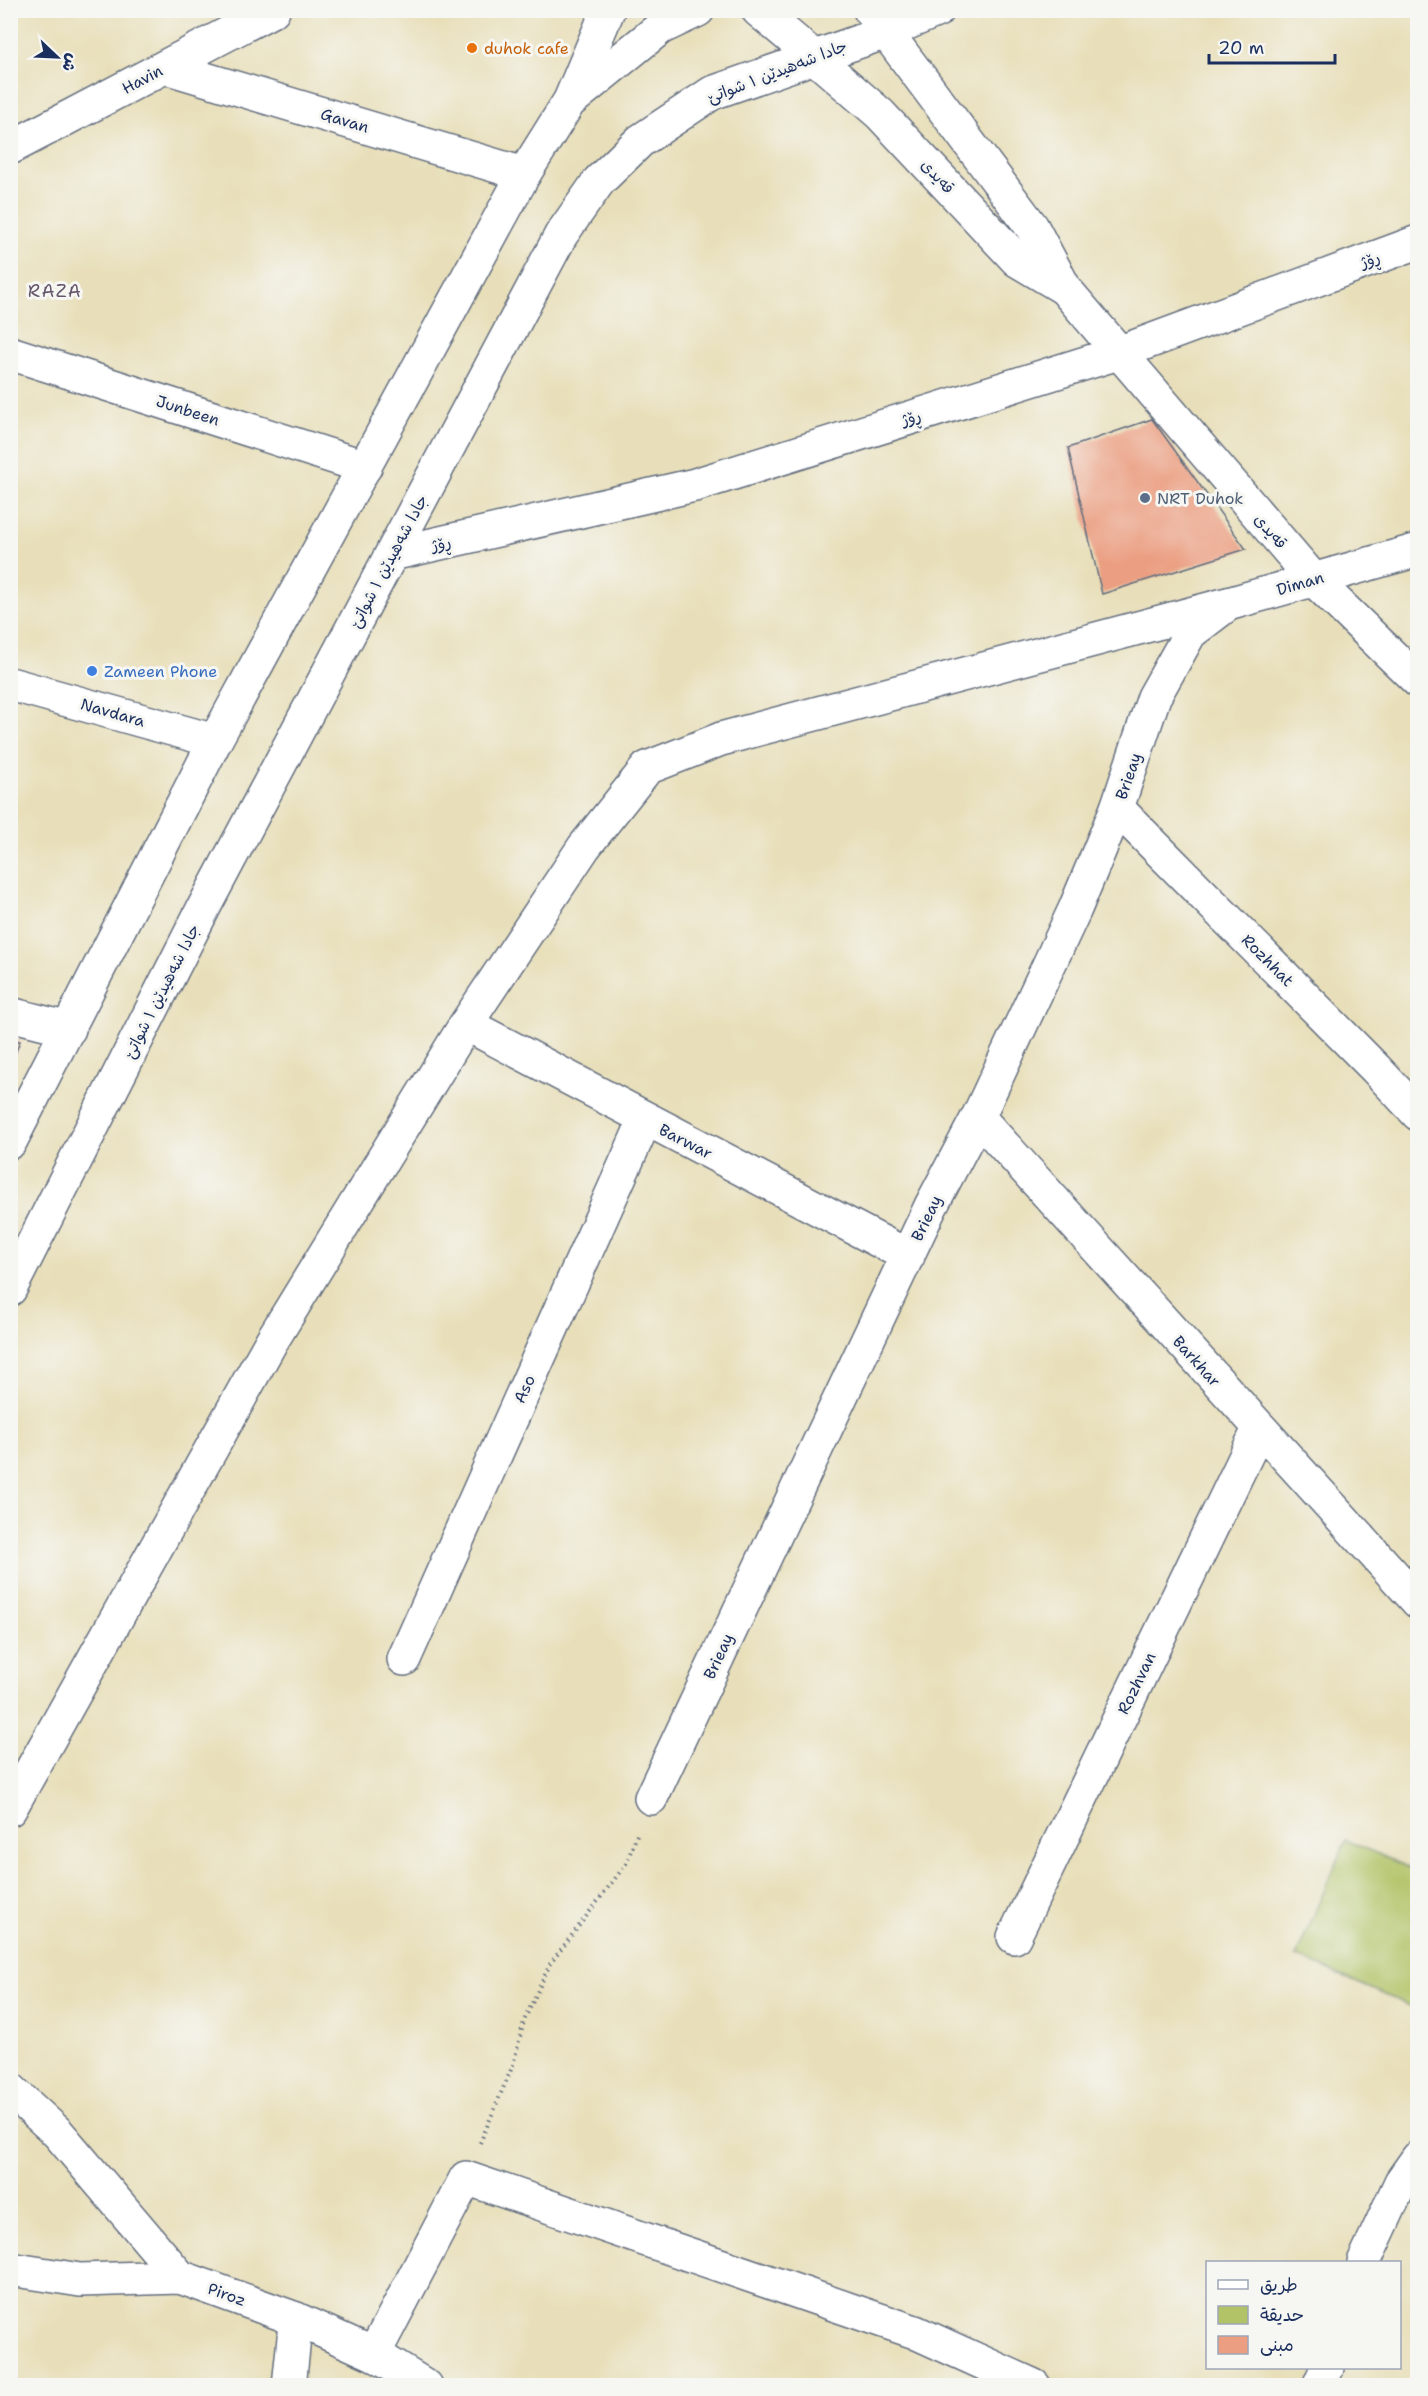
<svg xmlns="http://www.w3.org/2000/svg" width="1428" height="2396" viewBox="0 0 1428 2396" font-family="'Shantell Sans','Playpen Sans Arabic',sans-serif">
  <rect width="100%" height="100%" fill="#f6f6f2"/>
  <filter id="ink" filterUnits="userSpaceOnUse"><feTurbulence type="fractalNoise" baseFrequency=".0167" numOctaves="2"/><feDisplacementMap in="SourceGraphic" scale="12" xChannelSelector="R" yChannelSelector="G"/><feConvolveMatrix kernelMatrix="1 2 1 2 8 2 1 2 1" color-interpolation-filters="sRGB"/></filter>
  <filter id="wash" filterUnits="userSpaceOnUse"><feTurbulence type="fractalNoise" baseFrequency=".008" numOctaves="4" result="noise"/><feDisplacementMap in="SourceGraphic" scale="24" xChannelSelector="R" yChannelSelector="G"/><feGaussianBlur stdDeviation="1.35" result="paint"/><feColorMatrix in="noise" values="0 0 0 0 0 0 0 0 0 0 0 0 0 0 0 0 0 1.4 0 .05"/><feComposite in="paint" operator="in"/></filter>
  <g filter="url(#wash)">
    <rect width="100%" height="100%" fill="#e8dfba"/>
    <path fill="#b1c366" stroke="#667962" stroke-width="1.5" d="M1346,1840l71,31v138l-121,-53z"/>
    <g id="blocks">
      <g fill="#eb9e81">
        <path d="M1152,419l94,130 -144,45 -34,-146z"/>
        <path d="M10,1039l10,2 -9,24h-1z"/>
      </g>
    </g>
  </g>
  <g filter="url(#ink)">
    <use href="#blocks" fill-opacity="0" stroke="#636d7e" stroke-width="1.5"/>
    <g fill="none" stroke-linecap="round" stroke-linejoin="round">
      <defs>
        <g id="minor">
          <path d="M886,32l146,195 33,62 248,290 105,102"/>
          <path d="M814,57l66,57 137,146 47,28"/>
          <path d="M165,67l359,107"/>
          <path d="M10,148l263,-138"/>
          <path d="M10,353l355,114"/>
          <path d="M392,554l303,-69 423,-132 300,-111"/>
          <path d="M10,684l205,57"/>
          <path d="M1117,808l259,261 42,45"/>
          <path d="M10,1014l59,15"/>
          <path d="M466,1024l442,232"/>
          <path d="M978,1117l440,485"/>
          <path d="M404,1659l241,-539"/>
          <path d="M651,1798l280,-592 47,-89 97,-208 42,-101 37,-111 36,-64 38,-29 190,-54"/>
          <path d="M10,1809l261,-467 195,-318 118,-177 63,-79 74,-29 507,-135"/>
          <path d="M1014,1937l245,-508"/>
          <path d="M10,2089l48,44 122,144"/>
          <path d="M1364,2262l37,-80 17,-24"/>
          <path d="M10,2269l70,11 100,-3 116,42 78,35 52,32"/>
          <path d="M374,2354l92,-176 449,154 119,54"/>
          <path d="M289,2386l7,-67"/>
          <path d="M1319,2386l8,-18"/>
        </g>
        <g id="secondary">
          <path d="M758,10l56,47"/>
          <path d="M870,10l16,22"/>
        </g>
        <g id="primary">
          <path d="M571,98l37,-88"/>
          <path d="M10,1142l205,-401 309,-567 45,-72 91,-74 38,-18"/>
          <path d="M10,1289l194,-382 357,-672 38,-54 41,-40 72,-48 174,-61 52,-22"/>
        </g>
      </defs>
      <use href="#minor" stroke="#636d7e" stroke-width="36"/>
      <use href="#secondary" stroke="#636d7e" stroke-width="36"/>
      <use href="#primary" stroke="#636d7e" stroke-width="36"/>
      <path stroke="#636d7e" stroke-width="4" stroke-dasharray="1.5 4.5" stroke-linecap="butt" d="M480,2143l33,-78 11,-44 26,-57 76,-100 12,-32"/>
      <use href="#minor" stroke="#fff" stroke-width="33"/>
      <use href="#secondary" stroke="#fff" stroke-width="33"/>
      <use href="#primary" stroke="#fff" stroke-width="33"/>
    </g>
  </g>
  <circle fill="#e8710a" stroke="#f6f6f2" stroke-width="2" cx="472" cy="48" r="6"/>
  <circle fill="#5c6f8a" stroke="#f6f6f2" stroke-width="2" cx="1145" cy="498" r="6"/>
  <circle fill="#3f7fe0" stroke="#f6f6f2" stroke-width="2" cx="92" cy="671" r="6"/>
  <g text-anchor="middle" stroke-width="6" stroke-linejoin="round" paint-order="stroke">
    <g font-size="16" fill="#c56008" stroke="#f6f6f2" text-anchor="start">
      <text x="484" y="54">duhok cafe</text>
    </g>
    <g font-size="16" fill="#1b2f5e" stroke="#f6f6f2">
      <text transform="translate(777 71) rotate(-21)" y="6">جادا شەهیدێن ١ شواتێ</text>
      <text transform="translate(142 79) rotate(-28)" y="6">Havin</text>
      <text transform="translate(345 120) rotate(17)" y="6">Gavan</text>
      <text transform="translate(938 176) rotate(47)" y="6">قەیدی</text>
      <text transform="translate(1370 259) rotate(-20)" y="6">ڕۆژ</text>
      <text transform="translate(188 410) rotate(18)" y="6">Junbeen</text>
      <text transform="translate(911 417) rotate(-17)" y="6">ڕۆژ</text>
      <text transform="translate(1271 531) rotate(49)" y="6">قەیدی</text>
      <text transform="translate(441 543) rotate(-13)" y="6">ڕۆژ</text>
      <text transform="translate(388 561) rotate(-62)" y="6">جادا شەهیدێن ١ شواتێ</text>
      <text transform="translate(1300 583) rotate(-16)" y="6">Diman</text>
      <text transform="translate(113 712) rotate(16)" y="6">Navdara</text>
      <text transform="translate(1128 776) rotate(-71)" y="6">Brieay</text>
      <text transform="translate(1268 960) rotate(45)" y="6">Rozhhat</text>
      <text transform="translate(161 991) rotate(-63)" y="6">جادا شەهیدێن ١ شواتێ</text>
      <text transform="translate(686 1141) rotate(27)" y="6">Barwar</text>
      <text transform="translate(926 1218) rotate(-64)" y="6">Brieay</text>
      <text transform="translate(1197 1361) rotate(48)" y="6">Barkhar</text>
      <text transform="translate(524 1389) rotate(-66)" y="6">Aso</text>
      <text transform="translate(718 1656) rotate(-65)" y="6">Brieay</text>
      <text transform="translate(1136 1683) rotate(-64)" y="6">Rozhvan</text>
      <text transform="translate(227 2294) rotate(20)" y="6">Piroz</text>
    </g>
    <g font-size="16" fill="#4e5e75" stroke="#f6f6f2" text-anchor="start">
      <text x="1157" y="504">NRT Duhok</text>
    </g>
    <g font-size="16" fill="#366cbe" stroke="#f6f6f2" text-anchor="start">
      <text x="104" y="677">Zameen Phone</text>
    </g>
    <g font-size="18" letter-spacing="1.5" fill="#64566a" stroke="#f6f6f2">
      <text x="55" y="297">RAZA</text>
    </g>
  </g>
  <rect width="1428" height="2396" fill="none" stroke="#f6f6f2" stroke-width="36"/>
  <rect x="1206" y="2261" width="195" height="108" fill="#f6f6f2" stroke="#9ea6b7" stroke-width="1.5"/>
  <rect x="1218" y="2280" width="30" height="9" fill="#ffffff" stroke="#9ea6b7" stroke-width="1.5"/>
  <text x="1260" y="2291" font-size="18" fill="#1b2f5e">طريق</text>
  <rect x="1218" y="2306" width="30" height="18" fill="#b1c366" stroke="#9ea6b7" stroke-width="1.5"/>
  <text x="1260" y="2321" font-size="18" fill="#1b2f5e">حديقة</text>
  <rect x="1218" y="2336" width="30" height="18" fill="#eb9e81" stroke="#9ea6b7" stroke-width="1.5"/>
  <text x="1260" y="2351" font-size="18" fill="#1b2f5e">مبنى</text>
  <g transform="translate(57 57) rotate(113)" stroke="#f6f6f2" stroke-width="4.5" paint-order="stroke">
  <path d="M0-4.5L10 22L0 15L-10 22Z" fill="#1b2f5e"/>
  <text y="-9" font-size="16" font-weight="bold" text-anchor="middle" fill="#1b2f5e">ش</text>
  </g>
  <path d="M1209 54v9h126v-9" fill="none" stroke="#1b2f5e" stroke-width="3"/>
  <text x="1218" y="54" font-size="18" fill="#1b2f5e" stroke="#f6f6f2" stroke-width="4.5" paint-order="stroke">20 m</text>
</svg>
